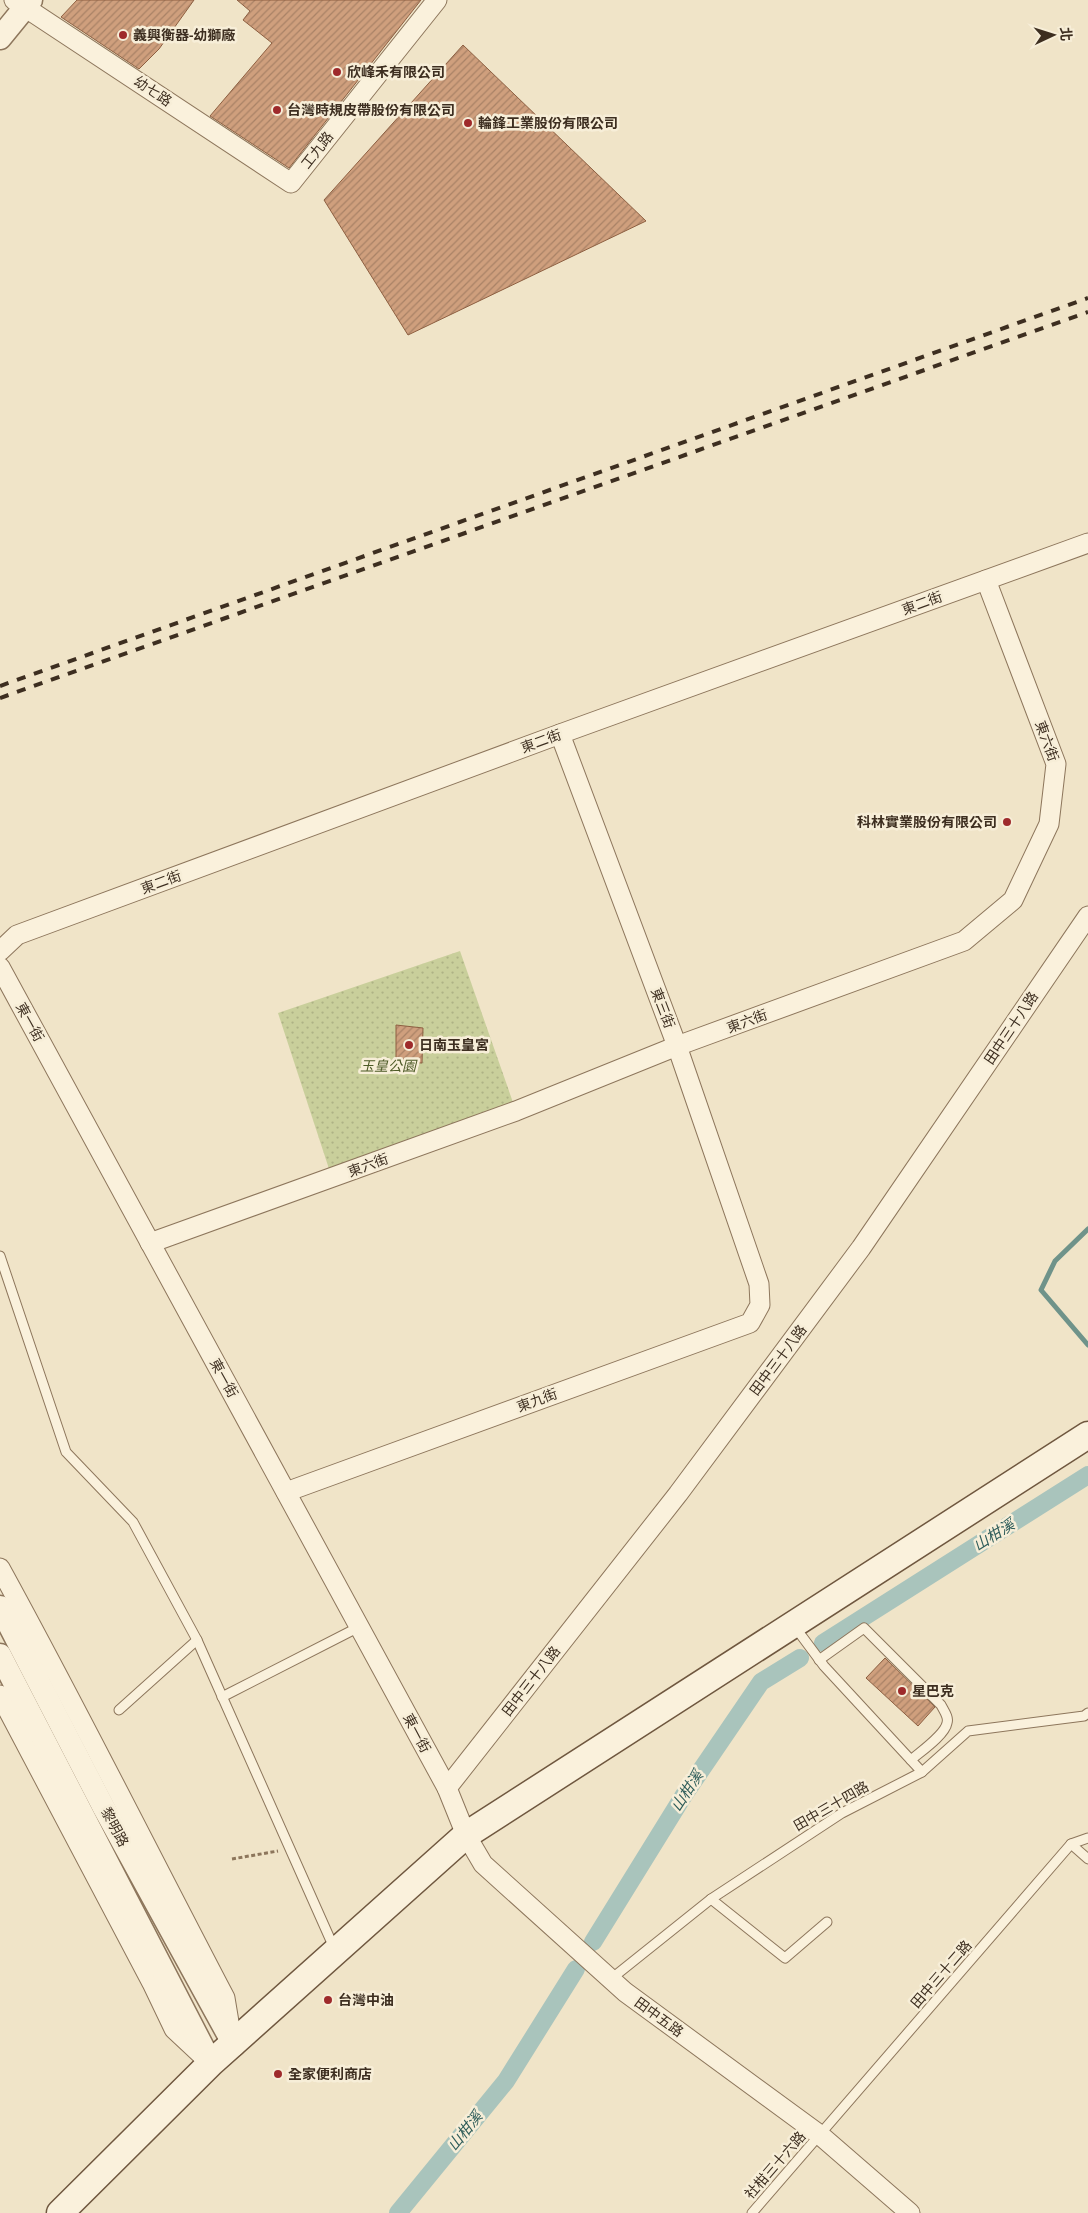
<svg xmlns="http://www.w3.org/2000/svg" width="1088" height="2213" viewBox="0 0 1088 2213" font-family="'Noto Serif','Noto Sans TC',serif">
  <defs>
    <pattern id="park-dots" width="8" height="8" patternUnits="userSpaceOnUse" patternTransform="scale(1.25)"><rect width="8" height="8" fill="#c9cf9b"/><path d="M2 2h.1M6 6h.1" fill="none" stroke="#aeb285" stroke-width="1.8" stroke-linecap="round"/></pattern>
    <pattern id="building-hatch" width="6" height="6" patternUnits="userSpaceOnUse" patternTransform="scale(1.25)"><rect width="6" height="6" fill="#cf9f7d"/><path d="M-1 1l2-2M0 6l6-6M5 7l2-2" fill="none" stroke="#a98266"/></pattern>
  </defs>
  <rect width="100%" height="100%" fill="#f0e4c8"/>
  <path fill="url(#park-dots)" d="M460,951l56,160 -184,67 -54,-165z"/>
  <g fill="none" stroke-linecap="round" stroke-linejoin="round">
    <path stroke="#6f938a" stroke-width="5" d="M1088,1229l-33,32 -14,29 47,55"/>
    <g stroke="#a9c4bc" stroke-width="18">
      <path d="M823,1643l265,-168"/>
      <path d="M593,1942l91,-147 77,-113 39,-24"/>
      <path d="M398,2213l108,-132 70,-112"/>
    </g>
  </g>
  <g fill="url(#building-hatch)" stroke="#8d5f41">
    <path d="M77,0h117l-35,49 -20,20 -78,-52z"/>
    <path d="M237,0h184l-132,168 -79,-52 62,-73 -29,-23 7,-9z"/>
    <path d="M463,45l183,176 -238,114 -84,-135z"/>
    <path d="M396,1025l27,3 -1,35 -26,-1z"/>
    <path d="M885,1658l50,49 -17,19 -52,-48z"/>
  </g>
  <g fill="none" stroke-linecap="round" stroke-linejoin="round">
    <defs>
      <g id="service">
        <path d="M0,1256l66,196 67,70 64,118 138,310"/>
        <path d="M795,1627l29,39 98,106"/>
        <path d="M819,1660l45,-32 77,77c3,6 8,12 6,18 -2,12 -27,29 -36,37"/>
        <path d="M222,1697l137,-70"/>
        <path d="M119,1710l78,-70"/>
        <path d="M1071,1844l17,15"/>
        <path d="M711,1899l74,59 42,-36"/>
        <path d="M611,1979l100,-80 131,-86 80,-41 46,-41 116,-15 4,-3"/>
        <path d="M752,2213l319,-369 17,-6"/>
      </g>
      <g id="minor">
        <path d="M14,0l277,183 146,-183"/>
        <path d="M0,951l17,-16 543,-201 528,-191"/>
        <path d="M0,967l447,821 19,47 17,29 142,128 195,143 90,78"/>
        <path d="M150,1243l366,-132 161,-65 287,-105 49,-41 36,-76 7,-60 -70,-184"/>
        <path d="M286,1492l464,-169 10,-18 -1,-21 -82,-238 -117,-312"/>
        <path d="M0,1568c78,142 150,287 225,430l6,36"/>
        <path d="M0,1695l152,288 22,46 31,29"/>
        <path d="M447,1788l231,-294 183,-246 227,-332"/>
      </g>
      <g id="tertiary">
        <path d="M0,38l31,-38"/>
        <path d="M0,1607l104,201 130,237"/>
        <path d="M0,1655l211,408"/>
      </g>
      <path id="secondary" d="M60,2213l151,-150 255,-228 622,-400"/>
    </defs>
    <use href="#service" stroke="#8d765c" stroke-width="11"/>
    <use href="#minor" stroke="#8d765c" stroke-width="21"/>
    <use href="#tertiary" stroke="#8d765c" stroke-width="25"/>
    <use href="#secondary" stroke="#6f573f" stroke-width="29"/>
    <path stroke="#8d765c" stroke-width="3" stroke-dasharray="4 2.5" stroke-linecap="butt" d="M232,1859l46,-8"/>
    <use href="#service" stroke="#faf1dc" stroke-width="9"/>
    <use href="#minor" stroke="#faf1dc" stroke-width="19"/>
    <use href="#tertiary" stroke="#faf1dc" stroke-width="22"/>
    <use href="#secondary" stroke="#faf1dc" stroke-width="26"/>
    <g stroke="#3d2e20" stroke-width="4" stroke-dasharray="9 9" stroke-linecap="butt">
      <path d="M0,686l1088,-388"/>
      <path d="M0,698l1088,-386"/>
    </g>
  </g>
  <g fill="#9e2a2b" stroke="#f7eed8" stroke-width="2">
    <circle cx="123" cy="35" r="5"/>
    <circle cx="337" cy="72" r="5"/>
    <circle cx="277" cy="110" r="5"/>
    <circle cx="468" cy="123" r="5"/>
    <circle cx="1007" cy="822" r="5"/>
    <circle cx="409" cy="1045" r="5"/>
    <circle cx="902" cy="1691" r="5"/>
    <circle cx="328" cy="2000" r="5"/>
    <circle cx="278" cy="2074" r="5"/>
  </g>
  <g text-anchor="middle" stroke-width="5" stroke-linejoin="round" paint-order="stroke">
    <g font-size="14" font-weight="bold" fill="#3d2e20" stroke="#f7eed8" text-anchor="start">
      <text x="133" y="40">義興衡器-幼獅廠</text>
      <text x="347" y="77">欣峰禾有限公司</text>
      <text x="287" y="115">台灣時規皮帶股份有限公司</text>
      <text x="478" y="128">輪鋒工業股份有限公司</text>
      <text x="997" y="827" text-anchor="end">科林實業股份有限公司</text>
      <text x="419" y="1050">日南玉皇宮</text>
      <text x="912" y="1696">星巴克</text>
      <text x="338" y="2005">台灣中油</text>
      <text x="288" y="2079">全家便利商店</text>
    </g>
    <g font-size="14" fill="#3d2e20" stroke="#f7eed8">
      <text transform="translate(153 91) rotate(34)" y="5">幼七路</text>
      <text transform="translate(317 150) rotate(-52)" y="5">工九路</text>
      <text transform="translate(922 603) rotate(-20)" y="5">東二街</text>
      <text transform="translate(541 741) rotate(-20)" y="5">東二街</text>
      <text transform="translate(1047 741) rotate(70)" y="5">東六街</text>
      <text transform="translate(161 882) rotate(-20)" y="5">東二街</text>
      <text transform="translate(663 1008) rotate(69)" y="5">東三街</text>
      <text transform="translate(747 1021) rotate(-20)" y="5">東六街</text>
      <text transform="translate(30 1022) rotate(61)" y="5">東一街</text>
      <text transform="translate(1011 1028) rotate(-56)" y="5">田中三十八路</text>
      <text transform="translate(368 1165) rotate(-20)" y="5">東六街</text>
      <text transform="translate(778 1360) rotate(-53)" y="5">田中三十八路</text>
      <text transform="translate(224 1378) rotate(61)" y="5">東一街</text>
      <text transform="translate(537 1400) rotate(-20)" y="5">東九街</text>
      <text transform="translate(531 1681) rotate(-52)" y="5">田中三十八路</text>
      <text transform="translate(417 1733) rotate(62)" y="5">東一街</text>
      <text transform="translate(831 1806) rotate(-30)" y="5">田中三十四路</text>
      <text transform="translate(115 1827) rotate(62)" y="5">黎明路</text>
      <text transform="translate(941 1974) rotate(-49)" y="5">田中三十二路</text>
      <text transform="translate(659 2017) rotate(36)" y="5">田中五路</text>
      <text transform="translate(775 2165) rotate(-49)" y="5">社柑三十六路</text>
    </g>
    <g font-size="14" font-style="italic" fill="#4d5a26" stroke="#f7eed8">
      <text x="388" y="1071">玉皇公園</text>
    </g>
    <g font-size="15" font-style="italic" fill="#2f5d5a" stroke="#f7eed8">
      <text transform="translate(994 1535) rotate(-32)" y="5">山柑溪</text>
      <text transform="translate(687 1791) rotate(-57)" y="5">山柑溪</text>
      <text transform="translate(465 2131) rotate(-51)" y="5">山柑溪</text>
    </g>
  </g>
  <g transform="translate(1053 35) rotate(86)" stroke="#f7eed8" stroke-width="4" paint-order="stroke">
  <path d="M0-4L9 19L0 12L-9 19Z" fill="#3d2e20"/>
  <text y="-8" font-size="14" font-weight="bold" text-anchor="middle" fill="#3d2e20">北</text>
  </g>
</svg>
